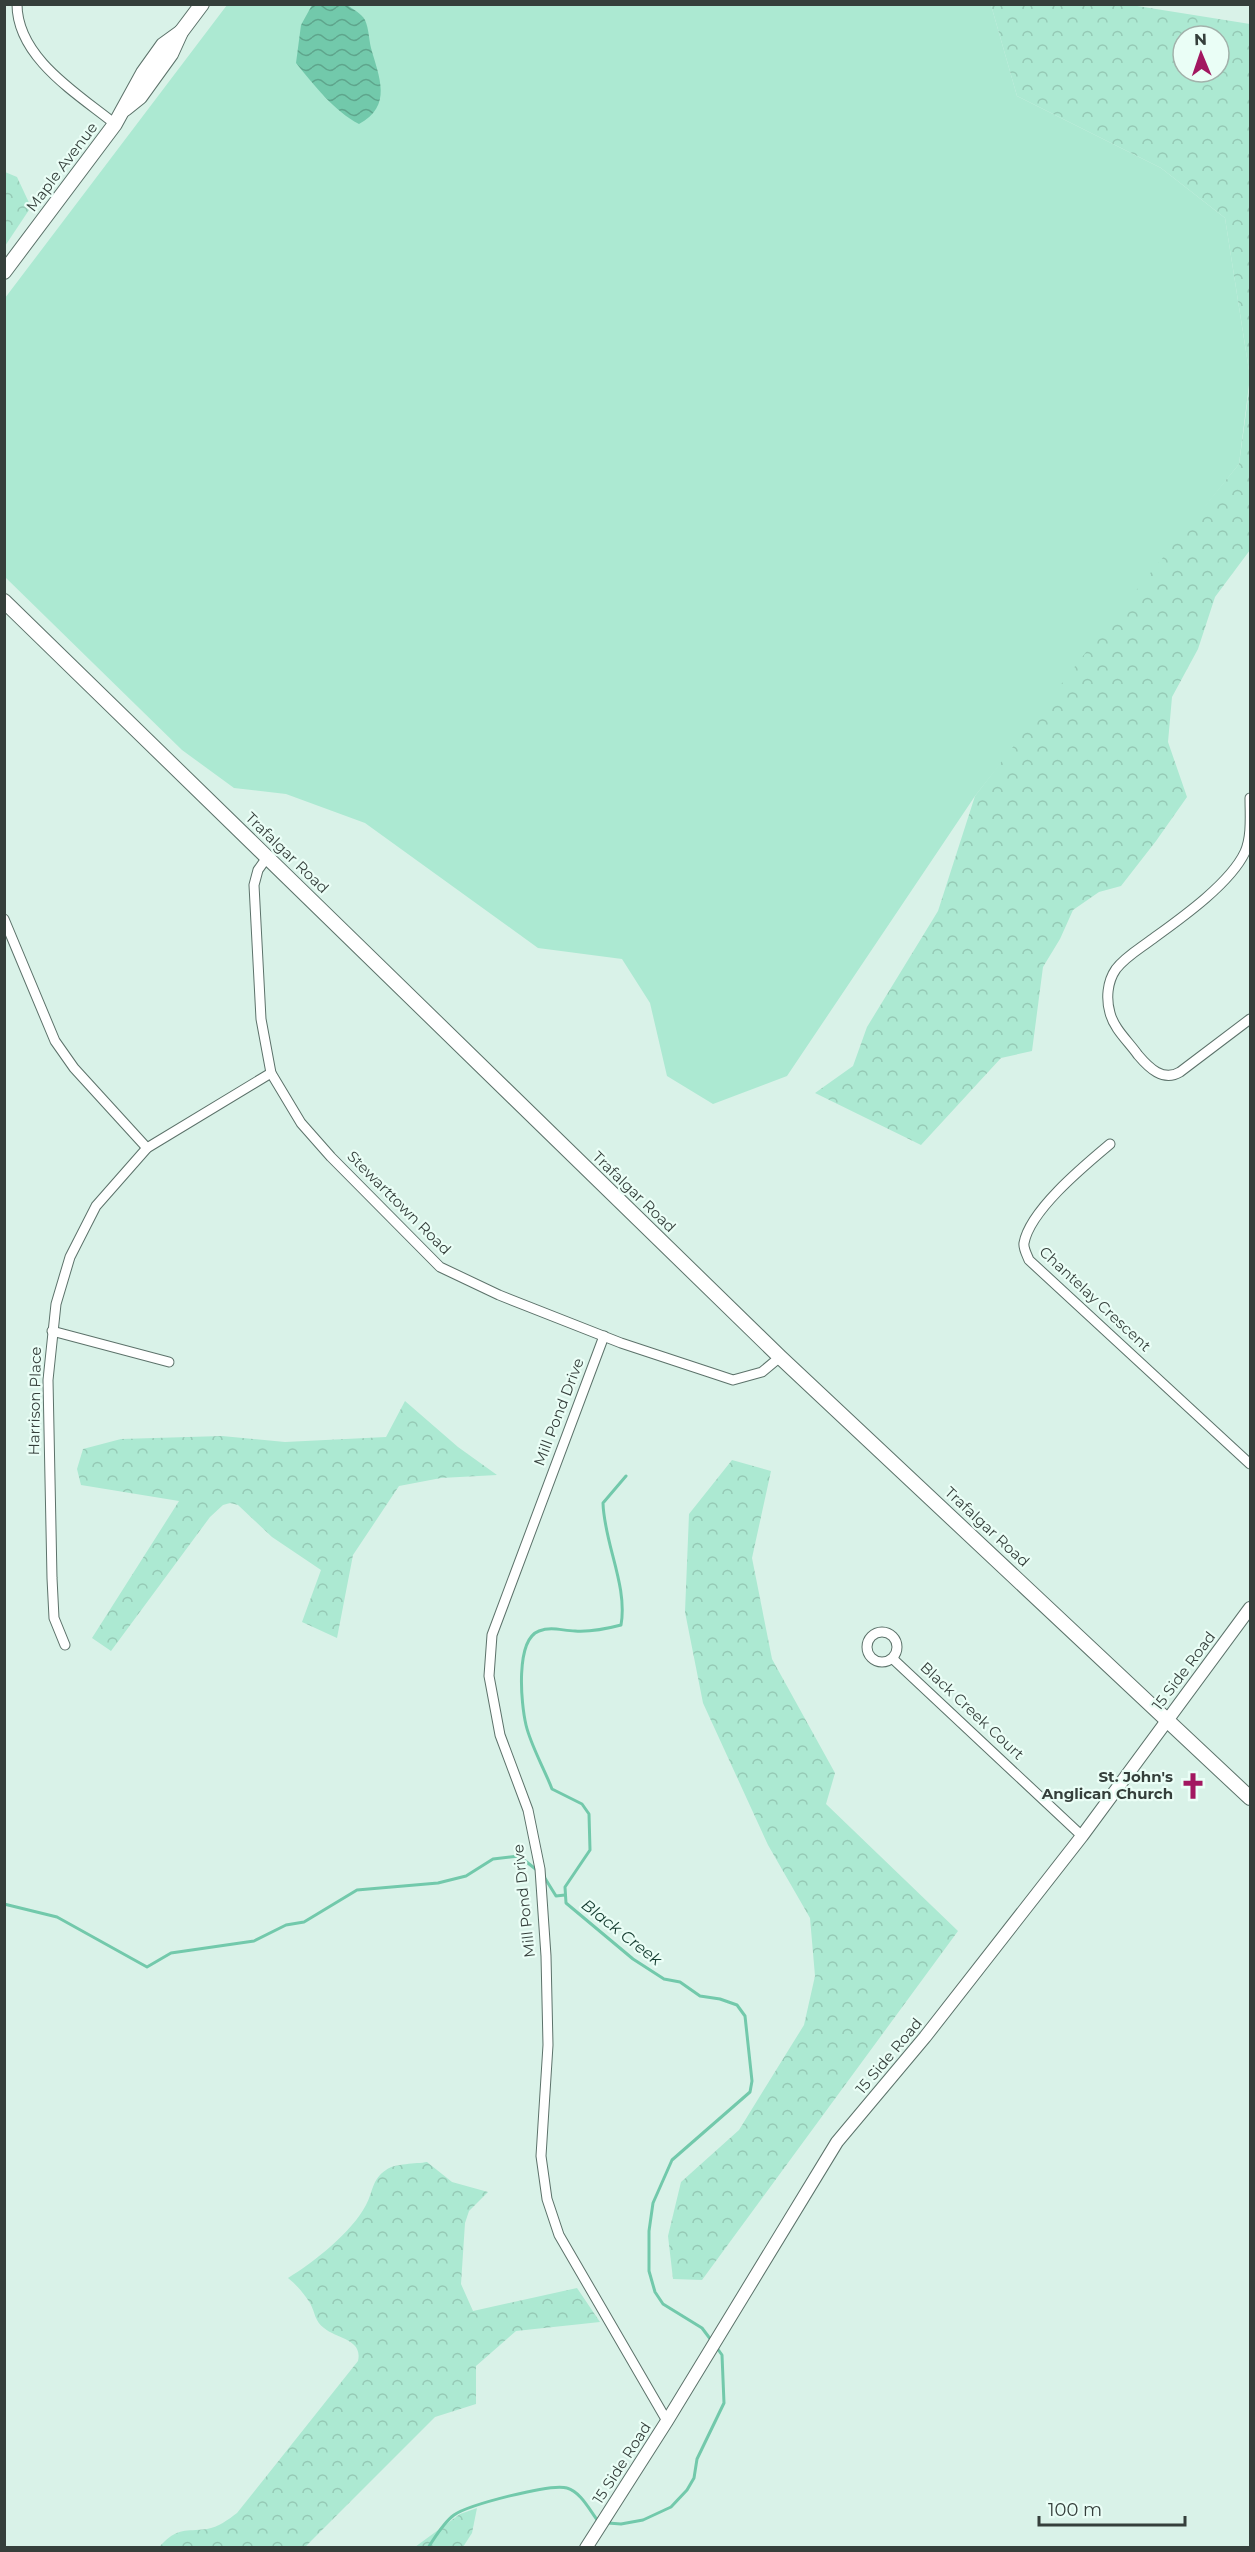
<svg xmlns="http://www.w3.org/2000/svg" width="1255" height="2552" viewBox="0 0 1255 2552" font-family="Montserrat,sans-serif">
  <defs>
    <pattern id="forest-crowns" width="20" height="18" patternUnits="userSpaceOnUse" patternTransform="scale(1.5)"><rect width="20" height="18" fill="#ace9d2"/><path d="M2 6a3 3 0 1 1 6 0M12 15a3 3 0 1 1 6 0" fill="none" stroke="#95c9b5"/></pattern>
    <pattern id="water-waves" width="16" height="10" patternUnits="userSpaceOnUse" patternTransform="scale(1.5)"><rect width="16" height="10" fill="#72c9ab"/><path d="M0 5q4-4 8 0t8 0" fill="none" stroke="#5ea58c"/></pattern>
  </defs>
  <rect width="100%" height="100%" fill="#d9f2e8"/>
  <path fill="#ace9d2" d="M227,5h764l26,91 144,72 64,50 25,159 -11,87 -264,332 -188,280 -74,28 -46,-28 -17,-73 -28,-44 -84,-11 -173,-125 -79,-29 -52,-6 -52,-38 -177,-173v-279z"/>
  <g fill="url(#forest-crowns)" fill-rule="evenodd">
    <path d="M991,5h140l119,19v353l-25,-159 -64,-50 -144,-72zM1183,36h36v36h-36z"/>
    <path d="M5,172l12,5 14,30 -26,39z"/>
    <path d="M1250,383v167l-35,47 -17,52 -26,48 -4,45 19,55 -31,44 -35,45 -22,6 -26,18 -13,29 -17,28 -11,84 -31,7 -80,87 -106,-52 38,-27 14,-39 71,-116 37,-115 111,-144 153,-188z"/>
    <path d="M405,1401l53,46 39,28 -56,3 -42,8 -46,69 -16,83 -35,-16 19,-52 -49,-33 -34,-32 -8,-2 -7,2 -13,12 -99,134 -19,-13 87,-137 -98,-16 -4,-16 6,-20 38,-10 101,-3 63,6 101,-5z"/>
    <path d="M732,1460l39,11 -19,87 20,101 63,114 -9,31 132,127 -256,349 -29,-1 -5,-43 13,-54 58,-52 65,-105 11,-49 -5,-58 -42,-73 -65,-142 -18,-91 4,-98z"/>
    <path d="M427,2162l25,20 36,10 -19,19 -4,12 -4,61 12,27 104,-23 23,34 -84,9 -40,35v38l-41,13 -130,130h-146c19,-20 23,-15 48,-18 11,-2 21,-9 30,-16l121,-152c5,-22 -21,-22 -34,-33 -9,-6 -9,-16 -14,-25 -6,-9 -13,-18 -22,-25 26,-16 64,-46 78,-73 7,-13 6,-26 20,-35 9,-7 30,-6 41,-8z"/>
    <path d="M477,2508l-5,25 -9,14h-48l45,-33z"/>
  </g>
  <path fill="url(#water-waves)" d="M312,5h35c6,4 15,9 18,15 4,9 4,20 6,28 8,29 22,58 -12,76 -25,-13 -45,-39 -63,-61l5,-38z"/>
  <g fill="none" stroke-linecap="round" stroke-linejoin="round">
    <g stroke="#72c9ab" stroke-width="3">
      <path d="M626,1476l-23,27c1,40 25,83 18,122 -15,4 -30,7 -46,6 -12,0 -23,-5 -36,0 -24,9 -18,73 -13,94 5,21 18,43 26,64l30,15 7,10 1,36 -25,37 1,16 67,56 31,20 16,3 20,14 20,3 17,6 8,11 7,65 -2,11 -78,68 -19,43 -4,28v40l6,21 8,12 39,24 9,12"/>
      <path d="M543,1875l13,21 9,-1"/>
      <path d="M4,1904l53,13 90,50 24,-14 83,-12 32,-16 18,-3 53,-32 81,-7 28,-7 27,-17 26,-3 19,15"/>
      <path d="M608,2523l13,1 22,-4 28,-13 16,-17 7,-12 3,-19 27,-56 -2,-48 -5,-7"/>
      <path d="M428,2548c7,-11 16,-26 26,-33 14,-10 97,-32 113,-27 14,4 23,23 31,33"/>
    </g>
    <defs>
      <g id="minor">
        <path d="M17,4c0,54 61,90 98,120"/>
        <path d="M1250,798c0,17 2,38 -5,54 -15,32 -65,67 -94,88 -12,9 -26,17 -35,29 -9,13 -10,30 -6,44 4,16 19,29 28,42 11,13 25,27 42,17l70,-53"/>
        <path d="M268,856l-10,14 -4,15 7,134 10,54 30,50 30,34 109,110 59,28 122,48 112,37 29,-8 18,-15"/>
        <path d="M4,919l51,122 19,27 73,80"/>
        <path d="M1110,1144c-25,21 -80,66 -86,99 -1,5 3,12 5,17l221,204"/>
        <path d="M52,1331l117,31"/>
        <path d="M604,1336l-112,299 -3,41 11,59 28,75 12,59 6,87 2,89 -7,111 6,43 12,36 108,186"/>
        <circle cx="882" cy="1647" r="15"/>
        <path d="M65,1645l-11,-27 -2,-40 -4,-198 8,-76 14,-47 26,-51 51,-58 124,-75"/>
        <path d="M893,1659l189,177"/>
      </g>
      <path id="tertiary" d="M586,2548l81,-127 170,-279 88,-105 157,-201 168,-228"/>
      <g id="secondary">
        <path d="M125,109l15,-12 31,-43 10,-22 21,-28"/>
        <path d="M4,272l111,-148 28,-51 20,-28 18,-13"/>
        <path d="M4,601l776,756 470,441"/>
      </g>
    </defs>
    <use href="#minor" stroke="#5c726a" stroke-width="11"/>
    <use href="#tertiary" stroke="#5c726a" stroke-width="14"/>
    <use href="#secondary" stroke="#5c726a" stroke-width="16"/>
    <use href="#minor" stroke="#fff" stroke-width="9"/>
    <use href="#tertiary" stroke="#fff" stroke-width="12"/>
    <use href="#secondary" stroke="#fff" stroke-width="14"/>
  </g>
  <defs>
    <symbol id="church-bare" viewBox="-9 -9 18 18"><path d="M-1.2-6h2.4v3.5h3.3v2.4h-3.3V6h-2.4V-.1h-3.3v-2.4h3.3Z" fill="#a21760" stroke="#eafef6" stroke-width="2.5" paint-order="stroke"/></symbol>
  </defs>
  <g fill-rule="evenodd">
    <use href="#church-bare" x="1174" y="1767" width="38" height="38"/>
  </g>
  <g text-anchor="middle" stroke-width="4.5" stroke-linejoin="round" paint-order="stroke">
    <g font-size="15" fill="#353f3b" stroke="#eafef6">
      <text transform="translate(62 167) rotate(-53)" y="5">Maple Avenue</text>
      <text transform="translate(287 853) rotate(44)" y="5">Trafalgar Road</text>
      <text transform="translate(634 1192) rotate(44)" y="5">Trafalgar Road</text>
      <text transform="translate(399 1203) rotate(45)" y="5">Stewarttown Road</text>
      <text transform="translate(1095 1299) rotate(43)" y="5">Chantelay Crescent</text>
      <text transform="translate(35 1401) rotate(-89)" y="5">Harrison Place</text>
      <text transform="translate(559 1412) rotate(-69)" y="5">Mill Pond Drive</text>
      <text transform="translate(987 1527) rotate(43)" y="5">Trafalgar Road</text>
      <text transform="translate(1184 1671) rotate(-53)" y="5">15 Side Road</text>
      <text transform="translate(972 1711) rotate(43)" y="5">Black Creek Court</text>
      <text transform="translate(524 1901) rotate(-96)" y="5">Mill Pond Drive</text>
      <text transform="translate(889 2056) rotate(-50)" y="5">15 Side Road</text>
      <text transform="translate(622 2463) rotate(-57)" y="5">15 Side Road</text>
    </g>
    <g font-size="15" font-weight="bold" fill="#353f3b" stroke="#eafef6" text-anchor="end">
      <text x="1173" y="1782">St. John's<tspan x="1173" dy="17">Anglican Church</tspan></text>
    </g>
    <g font-size="16" font-style="italic" fill="#153d31" stroke="#eafef6">
      <text transform="translate(622 1932) rotate(38)" y="6">Black Creek</text>
    </g>
  </g>
  <rect width="1255" height="2552" fill="none" stroke="#353f3b" stroke-width="12"/>
  <g transform="translate(1201 54) rotate(358)"><circle r="28" fill="#eafef6" stroke="#a2b2ab" stroke-width="1.5"/>
  <path d="M0-4.5L10 22L0 15L-10 22Z" fill="#a21760"/>
  <text y="-9" font-size="16" font-weight="bold" text-anchor="middle" fill="#353f3b">N</text>
  </g>
  <path d="M1039 2516v9h146v-9" fill="none" stroke="#353f3b" stroke-width="3"/>
  <text x="1048" y="2516" font-size="18" fill="#353f3b" stroke="#eafef6" stroke-width="4.5" paint-order="stroke">100 m</text>
</svg>
